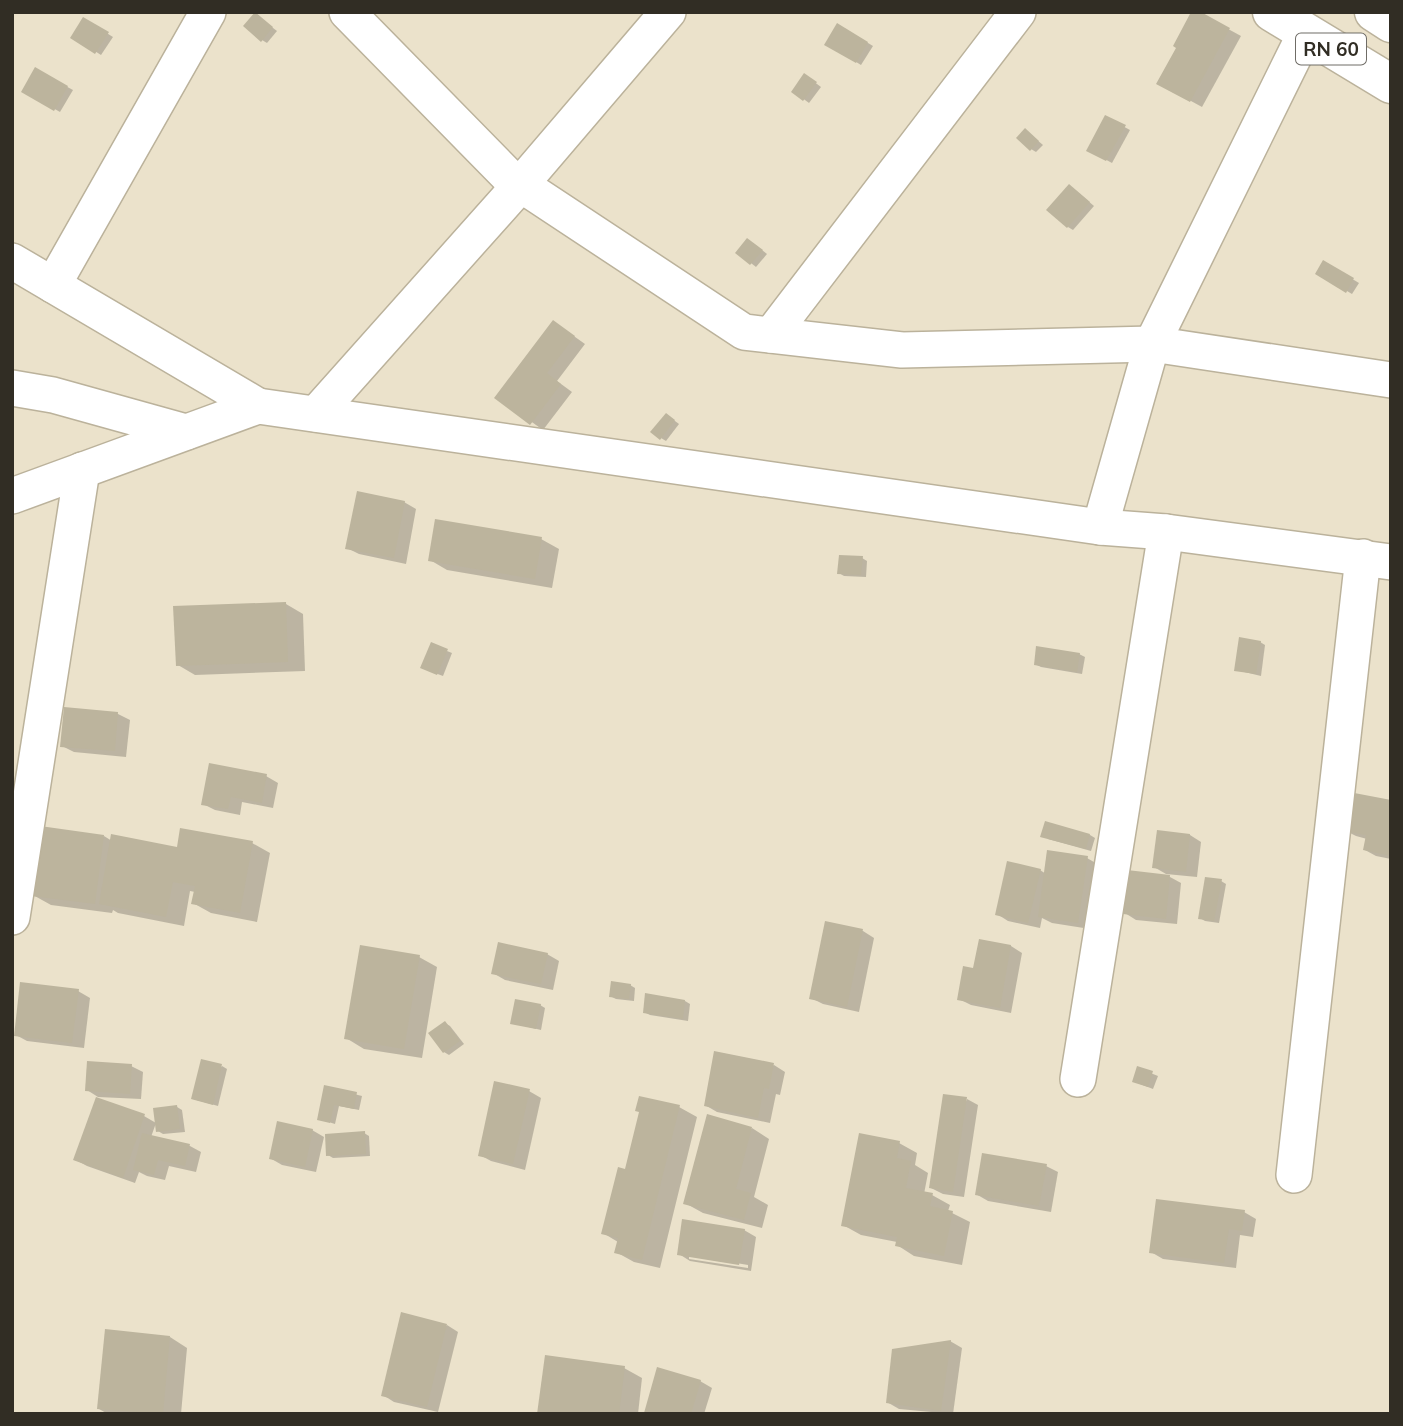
<svg xmlns="http://www.w3.org/2000/svg" width="1403" height="1426" viewBox="0 0 1403 1426" font-family="Mulish,sans-serif">
  <rect width="100%" height="100%" fill="#ebe2cb"/>
  <g fill="#0003" fill-rule="evenodd">
    <path d="M1197,12l44,24 -39,71 -44,-24z"/>
    <path d="M260,18l17,13 -10,12 -5,-3z"/>
    <path d="M84,19l29,18 -12,18 -28,-18z"/>
    <path d="M838,25l35,21 -12,19 -34,-21z"/>
    <path d="M36,70l37,20 -13,22 -37,-21z"/>
    <path d="M809,78l12,9 -12,16 -16,-12z"/>
    <path d="M1106,117l24,13 -18,33 -24,-13z"/>
    <path d="M1030,134l13,11 -7,7 -5,-3z"/>
    <path d="M1074,189l20,17 -21,24 -5,-3z"/>
    <path d="M753,243l14,11 -11,13 -19,-15z"/>
    <path d="M1324,262l35,21 -7,11 -35,-21z"/>
    <path d="M554,322l31,22 -28,37 15,11 -29,38 -46,-33z"/>
    <path d="M671,418l8,6 -13,17 -5,-3z"/>
    <path d="M404,502l12,7 -10,55 -47,-10 -12,-6z"/>
    <path d="M541,539l18,10 -7,39 -105,-18 -17,-10z"/>
    <path d="M862,558l5,3 -1,16 -22,-1 -5,-3z"/>
    <path d="M286,604l17,10 2,57 -110,4 -17,-10z"/>
    <path d="M1260,642l5,3 -4,31 -25,-6z"/>
    <path d="M447,651l5,2 -9,23 -16,-6z"/>
    <path d="M1079,654l6,3 -3,17 -41,-7 -6,-3z"/>
    <path d="M66,709l52,5 12,6 -4,37 -52,-5 -12,-6z"/>
    <path d="M266,776l12,7 -5,25 -31,-6 -2,13 -25,-5 -12,-6z"/>
    <path d="M1391,802v57l-15,-3 -11,-6 2,-11 -11,-3 -12,-6z"/>
    <path d="M1158,832l32,3 11,7 -4,35 -31,-3 -12,-7z"/>
    <path d="M1090,835l5,3 -4,13 -43,-12z"/>
    <path d="M104,836l8,5 66,8 74,-6 18,10 -13,69 -46,-9 -18,-10 2,-11 -5,-1 -6,35 -66,-13 -5,-3 -1,3 -61,-8 -18,-10z"/>
    <path d="M1087,858l12,7 -9,64 -38,-6 -10,-5 -2,10 -32,-7 -11,-7 43,-44 6,4z"/>
    <path d="M1129,872l41,5 11,6 -4,41 -41,-4 -11,-7z"/>
    <path d="M1221,881l5,3 -7,39 -14,-2 -5,-3z"/>
    <path d="M827,923l36,8 11,7 -15,74 -36,-8 -12,-6z"/>
    <path d="M980,941l31,5 11,7 -11,60 -40,-8 -12,-6 16,-29z"/>
    <path d="M547,954l12,7 -6,29 -48,-10 -12,-7z"/>
    <path d="M419,957l18,10 -15,91 -58,-9 -18,-11z"/>
    <path d="M630,985l5,3 -1,13 -18,-2 -6,-3z"/>
    <path d="M78,991l12,7 -6,50 -57,-7 -11,-6z"/>
    <path d="M685,1001l5,3 -2,17 -38,-6 -6,-3z"/>
    <path d="M540,1005l5,3 -4,22 -29,-7z"/>
    <path d="M445,1023l5,3 14,18 -15,11 -5,-3z"/>
    <path d="M774,1065l11,7 -5,23 -4,-1 -6,29 -53,-11 -12,-7z"/>
    <path d="M131,1066l12,6 -2,27 -43,-2 -11,-7z"/>
    <path d="M222,1066l5,3 -9,37 -25,-7z"/>
    <path d="M1138,1068l20,8 -5,13 -13,-5z"/>
    <path d="M326,1087l36,9 -3,14 -20,-4 -4,18 -16,-5z"/>
    <path d="M529,1091l12,7 -16,72 -34,-9 -11,-6z"/>
    <path d="M967,1099l11,6 -14,92 -21,-3 -12,-6z"/>
    <path d="M97,1100l47,16 12,7 -5,14 39,9 11,6 -5,20 -27,-6 -4,14 -18,-4 -8,-4 -4,11 -48,-17 -11,-6z"/>
    <path d="M177,1107l5,3 3,22 -22,2 -5,-3z"/>
    <path d="M679,1107l18,10 -37,151 -26,-6 -18,-10 2,-10 -15,-9 23,-62z"/>
    <path d="M752,1128l17,11 -15,58 14,8 -6,23 -59,-15 -18,-10z"/>
    <path d="M312,1130l12,7 -8,35 -34,-7 -12,-7z"/>
    <path d="M364,1133l5,3 1,20 -37,2 -5,-3z"/>
    <path d="M899,1143l18,10 -2,12 13,8 -4,21 8,1 18,10 -2,6 22,11 -8,43 -48,-9 -17,-11v-3l-36,-7 -18,-10z"/>
    <path d="M1046,1166l12,6 -7,40 -63,-11 -12,-7z"/>
    <path d="M1244,1212l12,7 -3,18 -13,-2 -4,33 -73,-9 -12,-7z"/>
    <path d="M744,1230l12,7 -5,34 -61,-10 -11,-7zM689,1255l59,10v3l-59,-9z"/>
    <path d="M447,1325l11,7 -20,80 -44,-10 -11,-7z"/>
    <path d="M170,1337l17,11 -6,66h-73l-9,-5z"/>
    <path d="M950,1341l12,7 -9,66 -54,-5 -12,-7z"/>
    <path d="M624,1368l18,10 -4,36h-99z"/>
    <path d="M700,1381l12,7 -8,26h-55l-3,-2z"/>
  </g>
  <g fill="#bcb49d">
    <path d="M255,12l18,15 -12,15 -18,-16z"/>
    <path d="M1191,12h10l29,16 -40,74 -34,-18 20,-36 -3,-2z"/>
    <path d="M83,17l26,15 -14,22 -25,-16z"/>
    <path d="M837,23l31,19 -12,21 -32,-18z"/>
    <path d="M35,67l33,19 -14,25 -33,-19z"/>
    <path d="M804,73l13,9 -14,19 -12,-9z"/>
    <path d="M1105,115l21,10 -20,36 -20,-10z"/>
    <path d="M1025,128l14,13 -9,10 -14,-13z"/>
    <path d="M1069,184l21,18 -23,26 -21,-18z"/>
    <path d="M747,238l16,12 -13,15 -15,-12z"/>
    <path d="M1323,260l31,18 -8,15 -31,-19z"/>
    <path d="M553,320l22,16 -28,37 14,11 -31,41 -36,-27z"/>
    <path d="M666,413l9,7 -15,20 -10,-8z"/>
    <path d="M357,491l48,10 -11,57 -49,-9z"/>
    <path d="M435,519l107,18 -7,42 -107,-18z"/>
    <path d="M839,555l24,1 -2,19 -24,-1z"/>
    <path d="M286,602l2,60 -112,4 -3,-60z"/>
    <path d="M1239,637l22,4 -5,33 -22,-3z"/>
    <path d="M431,642l17,7 -11,26 -17,-7z"/>
    <path d="M1036,646l44,7 -3,19 -43,-7z"/>
    <path d="M64,707l54,5 -3,39 -55,-4z"/>
    <path d="M209,763l58,11 -5,29 -31,-6 -3,12 -27,-4z"/>
    <path d="M1349,792l42,8v56l-28,-6 3,-15 -24,-4z"/>
    <path d="M1045,821l45,13 -4,15 -46,-12z"/>
    <path d="M40,826l64,9 -9,69 -64,-8z"/>
    <path d="M180,828l73,13 -13,72 -49,-9 4,-18 -22,-4 -7,35 -67,-13 12,-70 66,13z"/>
    <path d="M1157,830l33,4 -4,38 -34,-4z"/>
    <path d="M1047,850l41,6 -10,67 -40,-6z"/>
    <path d="M1007,861l34,8 -13,54 -33,-8z"/>
    <path d="M1127,870l43,5 -4,44 -43,-5z"/>
    <path d="M1205,877l17,2 -8,42 -16,-2z"/>
    <path d="M825,921l38,8 -16,78 -38,-8z"/>
    <path d="M979,939l32,6 -11,63 -43,-8 6,-34 10,2z"/>
    <path d="M498,942l50,11 -7,31 -50,-10z"/>
    <path d="M360,945l60,10 -16,94 -60,-10z"/>
    <path d="M611,981l20,3 -2,15 -20,-2z"/>
    <path d="M20,982l59,7 -7,54 -58,-7z"/>
    <path d="M645,993l40,7 -2,19 -40,-6z"/>
    <path d="M515,999l26,5 -5,25 -26,-5z"/>
    <path d="M445,1021l15,20 -17,12 -15,-20z"/>
    <path d="M714,1051l60,12 -5,26 -5,-1 -6,30 -54,-12z"/>
    <path d="M201,1059l21,5 -9,41 -22,-6z"/>
    <path d="M87,1061l45,3 -2,30 -45,-3z"/>
    <path d="M1137,1066l16,5 -5,16 -16,-5z"/>
    <path d="M494,1081l36,8 -17,75 -35,-8z"/>
    <path d="M324,1085l33,7 -3,17 -20,-4 -4,18 -13,-3z"/>
    <path d="M943,1094l24,3 -14,95 -24,-4z"/>
    <path d="M639,1096l41,9 -38,155 -28,-7 4,-15 -17,-4 17,-67 7,2 14,-57 -4,-1z"/>
    <path d="M96,1097l49,17 -22,64 -50,-18z"/>
    <path d="M177,1105l3,24 -24,3 -3,-24z"/>
    <path d="M707,1114l45,13 -16,62 15,4 -7,27 -61,-16z"/>
    <path d="M277,1121l36,8 -8,38 -36,-8z"/>
    <path d="M365,1131l1,23 -40,2 -1,-22z"/>
    <path d="M142,1133l48,11 -5,22 -27,-6 -4,15 -21,-5z"/>
    <path d="M859,1133l41,8 -3,17 14,3 -5,27 27,5 -3,13 23,5 -9,45 -49,-10 2,-9 -56,-11z"/>
    <path d="M982,1153l65,11 -8,42 -64,-11z"/>
    <path d="M1156,1199l89,11 -3,21 -13,-2 -5,34 -75,-10z"/>
    <path d="M682,1219l63,10 -6,36 -62,-10z"/>
    <path d="M401,1312l46,12 -20,83 -46,-11z"/>
    <path d="M105,1329l65,7 -7,78 -66,-5z"/>
    <path d="M951,1340l-10,71 -55,-8 6,-54z"/>
    <path d="M545,1355l80,11 -6,48h-82z"/>
    <path d="M657,1367l44,13 -10,34 -47,-1z"/>
  </g>
  <g fill="none" stroke-linecap="round" stroke-linejoin="round">
    <defs>
      <g id="minor">
        <path d="M347,12l161,164 236,156 158,18 250,-6 239,36"/>
        <path d="M12,261l246,145"/>
        <path d="M53,285l155,-273"/>
        <path d="M771,335l247,-323"/>
        <path d="M12,388l41,7 133,37"/>
        <path d="M316,414l205,-230 147,-172"/>
        <path d="M12,496l246,-90 842,121 66,5 225,30"/>
        <path d="M1100,527l52,-183 153,-310"/>
        <path d="M12,917l70,-447"/>
        <path d="M1078,1079l88,-547"/>
        <path d="M1294,1175l69,-618"/>
      </g>
      <g id="primary">
        <path d="M1272,12l119,72"/>
        <path d="M1374,12l17,11"/>
      </g>
    </defs>
    <use href="#minor" stroke="#bbb29b" stroke-width="38"/>
    <use href="#primary" stroke="#bbb29b" stroke-width="41"/>
    <use href="#minor" stroke="#fff" stroke-width="35"/>
    <use href="#primary" stroke="#fff" stroke-width="38"/>
  </g>
  <g text-anchor="middle" stroke-width="6" stroke-linejoin="round" paint-order="stroke">
    <rect fill="#fff" stroke="#6f6c66" stroke-width="2" x="1296" y="33.5" width="70" height="31" rx="5"/>
    <g font-size="19" font-weight="bold" fill="#312d24">
      <text x="1331" y="56">RN 60</text>
    </g>
  </g>
  <rect width="1403" height="1426" fill="none" stroke="#312d24" stroke-width="28"/>
</svg>
